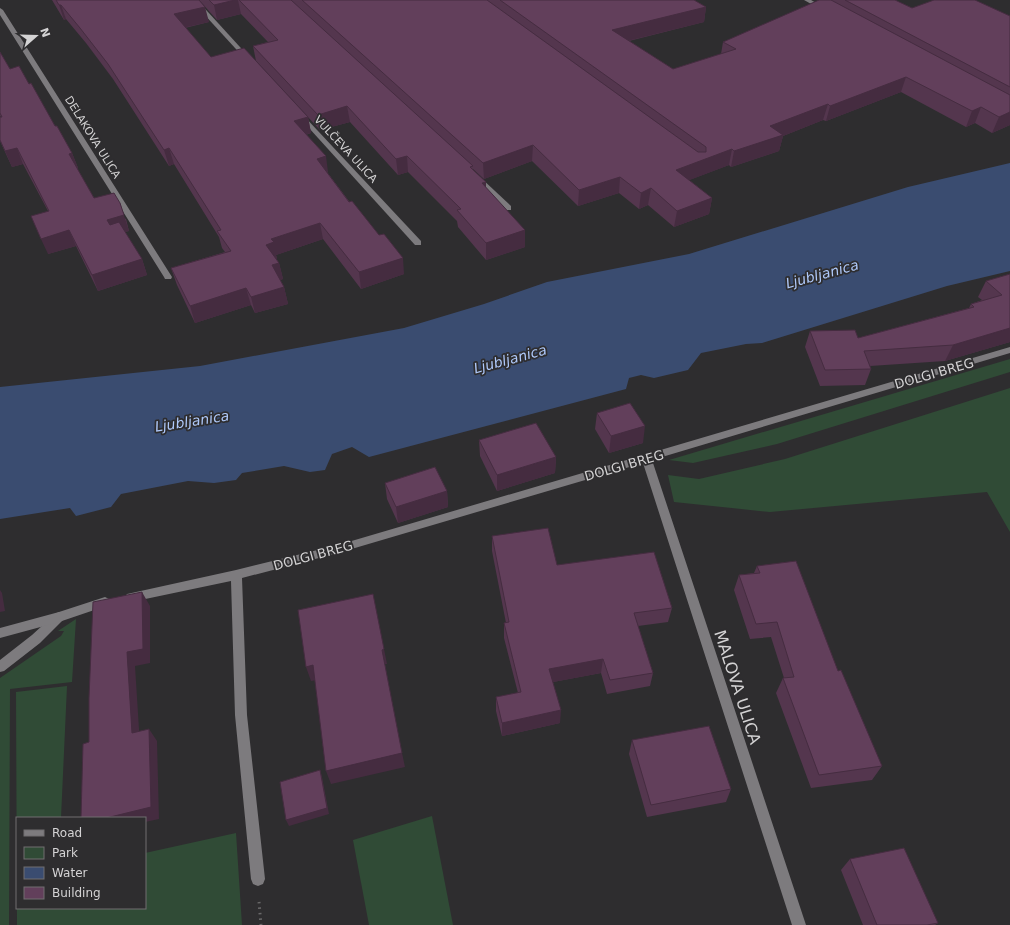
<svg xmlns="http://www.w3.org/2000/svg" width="1010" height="925" viewBox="0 0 1010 925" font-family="'DejaVu Sans',sans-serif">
  <rect width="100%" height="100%" fill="#2e2d2f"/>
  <g fill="#304b36">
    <path d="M1010,359v13l-233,72 -84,19 -24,-3z"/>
    <path d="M1010,388v144l-23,-40 -217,20 -96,-10 -6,-27 31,4 86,-20z"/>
    <path d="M76,619l-4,63 -62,7 -1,236h-9v-247l61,-42 3,-5h-6z"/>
    <path d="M67,686l-6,132h-44v90h128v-55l91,-20 6,92h-225l-1,-233z"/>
    <path d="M432,816l21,109h-84l-16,-85z"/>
  </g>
  <path fill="#3a4c70" d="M1010,163v108l-63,15 -185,57 -16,1 -45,9 -13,17 -34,8 -13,-3 -12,3 -3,11 -257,68 -17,-10 -20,7 -7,16 -15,2 -26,-6 -42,7 -6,7 -22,3 -26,-2 -67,13 -10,13 -35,9 -6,-8 -70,11v-132l200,-21 204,-38 80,-24 63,-22 142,-28 219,-67z"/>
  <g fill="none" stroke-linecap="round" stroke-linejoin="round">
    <path stroke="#6a696a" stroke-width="3" stroke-dasharray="1.5 4" stroke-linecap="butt" d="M259,902l2,23"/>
    <path fill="#7d7b7e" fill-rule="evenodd" d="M59,612l4,2 2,3 -2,3 -23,23 -36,28 -4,1v-12l32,-25 23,-21z"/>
    <g fill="#7d7b7e" fill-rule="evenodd">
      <path d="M191,0h6l53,58v2h-4z"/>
      <path d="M804,0h7l16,9 -5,1z"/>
      <path d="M0,8l3,2 169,267 -1,2h-6l-1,-2 -164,-262z"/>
      <path d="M301,114l2,1 118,126v4h-6l-116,-128v-2z"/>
      <path d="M474,177h6l31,29v4h-6l-31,-29z"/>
      <path d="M1010,347v6l-358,107 154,465h-14l-149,-462 -305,90 -96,25 5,137 18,164 -2,5 -5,2 -5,-2 -2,-5 -16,-164 -4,-134 -100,21 -4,-2 -2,-3 2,-3 109,-24 102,-25z"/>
      <path d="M105,597l4,2 2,3 -2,3 -50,17 -59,16v-10l59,-16z"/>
    </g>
  </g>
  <g fill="#54364e">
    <path d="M52,0h147l10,22 -24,6 26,29 97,60 3,16 -5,2 22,37h-1l77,102 -43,15 -38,-50 -47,16 1,4h-1l3,4 4,16 -3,1 4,7 4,17 -33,9 -4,-8 -56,18 -18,-38 -6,-17 54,-16 -3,-4 -3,-11 -45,-73 -5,2 -56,-87 -27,-36 -20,-24 -2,1z"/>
    <path d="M199,0h495l12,7 -2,15 -75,19 44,28 48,-15 2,-12 109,-42h63l17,8 98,8v109l-18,8 -17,-10 -9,4 -65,-35 -75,29 -3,-1 -40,16 -4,15 -48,16 -2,-2 -40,15 23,18 -3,16 -35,13 -26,-22 -9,4 -20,-16 -41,13 -46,-45 -48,18 -11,-10v1l13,18 39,59 -39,13 -28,-33 -1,-6 -49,-49 -10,3 -48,-53 -30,8 -64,-69 -3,-15 15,-4 -27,-28 -24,6z"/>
    <path d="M0,52l10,17 45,57 17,27 6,15 -1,1 17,29 32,21 3,12 -4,1 17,27 5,16 -49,16 -22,-45 -28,8v-43l-25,-47 -11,3 -12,-26v-24h1l-1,-1z"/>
    <path d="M1010,274v68l-65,19 -75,5 1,3 -6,16 -45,1 -15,-39 5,-16 48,7 111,-30 2,-4 11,-4 -4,-3 8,-16z"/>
    <path d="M597,413l46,30 -34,10 -14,-24z"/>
    <path d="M479,440l77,17 -1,16 -58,18 -17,-35z"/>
    <path d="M385,483l62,8 1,16 -50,16 -11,-24z"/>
    <path d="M492,536l65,29 115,43 -4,14 -30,4 15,47 -3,13 -43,8 -6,-21 -48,9 7,41 -58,13 -6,-25v-14l22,-4 -14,-55v-15h2l-14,-72z"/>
    <path d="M757,566l81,105 44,95 -10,14 -61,8 -35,-95 7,-15h1l-13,-41 -21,2 -16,-49 5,-15 15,-2z"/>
    <path d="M632,740l99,49 -5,13 -79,15 -18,-63z"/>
    <path d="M850,859l88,64 -3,2h-72l-22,-55z"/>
  </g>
  <g fill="#452c40">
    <path d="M235,0h3l3,14 -24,6 -3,-15z"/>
    <path d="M59,5h2l5,14 -2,1z"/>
    <path d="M205,7l4,15 -31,7 -4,-15z"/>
    <path d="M706,7l-2,15 -93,23 1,-15z"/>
    <path d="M906,77l-5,15 -75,29 4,-15z"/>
    <path d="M828,104l-5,16 -40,16 -4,15 -48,16 3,-16 36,-25z"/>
    <path d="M347,106l3,16 -30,8 -2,-15z"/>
    <path d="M981,107l-6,16 -9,4 6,-16z"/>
    <path d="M1010,112v13l-18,8 7,-16z"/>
    <path d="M308,117l3,16 -14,4 -3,-16z"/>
    <path d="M533,145l-1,16 -48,18 -1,-16z"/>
    <path d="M17,148l6,16 -11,3 -7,-16z"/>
    <path d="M169,148l5,16 -5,2 -5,-16z"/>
    <path d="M732,149l-3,16 -55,21 2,-16z"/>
    <path d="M72,153l6,15 -3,1 -6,-15z"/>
    <path d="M326,156l2,16 -9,3 -2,-16z"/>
    <path d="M407,156l1,16 -10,3 -2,-16z"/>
    <path d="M620,177l-1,16 -41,13 1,-16z"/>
    <path d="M486,182v16l-4,-15z"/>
    <path d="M651,188l-3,17 -9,4 2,-16z"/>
    <path d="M712,198l-3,16 -35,13 3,-16z"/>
    <path d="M120,203l9,28 -17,4 -5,-15z"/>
    <path d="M320,223l3,16 -47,16 1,4 -7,2 -4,-16 5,-6z"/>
    <path d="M69,230l7,16 -28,8 -7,-15z"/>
    <path d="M525,230v17l-39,13v-17z"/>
    <path d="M403,258l1,16 -43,15 -2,-17z"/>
    <path d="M142,259l5,16 -49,16 -6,-16z"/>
    <path d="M279,263l4,16 -7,3 -4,-17z"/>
    <path d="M284,287l4,17 -33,9 -4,-16z"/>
    <path d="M246,288l5,17 -56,18 -5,-17z"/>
    <path d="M1010,328v14l-65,19 8,-16z"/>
    <path d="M645,426l-2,17 -34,10 2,-17z"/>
    <path d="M556,457l-1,16 -58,18v-16z"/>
    <path d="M447,491l1,16 -50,16 -2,-16z"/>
    <path d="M0,590l2,3 3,18 -5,1z"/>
    <path d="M142,592l8,14v57l-15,3 5,79 -8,-12 -5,-81z"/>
    <path d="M384,649l3,15h-2l-3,-14z"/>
    <path d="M603,659l-2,14 -53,10 1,-14z"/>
    <path d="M313,665l4,15 -6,1 -5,-14z"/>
    <path d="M561,710l-1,13 -58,13v-13z"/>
    <path d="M149,729l8,12 2,78 -14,3v-4h-39z"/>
    <path d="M402,753l3,14 -74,17 -5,-13z"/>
    <path d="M320,770l2,7 7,37 -40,12 -3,-6z"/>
  </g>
  <g fill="#623f5b" stroke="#452c40">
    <path d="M56,0h143l6,7 -31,7 37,43 33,-9 64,69 -14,4 32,35 -9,3 32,43 3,-1 27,34 5,-1 19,24 -44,14 -39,-49 -49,16 3,3 -8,3 13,18 -7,2 12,22 -33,10 -5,-9 -56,18 -19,-38 60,-17 -14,-20 4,-1 -52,-82 -5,2 -56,-86 -28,-36 -19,-23h-2z"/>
    <path d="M209,0h26l-21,5z"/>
    <path d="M239,0h52l182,166 -3,1 16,15 -4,1 43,47 -39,13 -29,-33 4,-1 -54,-53 -11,3 -49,-53 -29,9 -65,-69 25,-6z"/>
    <path d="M302,0h185l211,152h8v-5l-206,-147h194l12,7 -94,23 61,39 63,-20 -13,-7 96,-42h12l179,95v17l-11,5 -18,-10 -9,4 -66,-34 -76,29 -2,-2 -58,22 13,9 -49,16 -2,-2 -56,21 36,28 -35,13 -26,-23 -10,5 -21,-16 -41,13 -46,-45 -50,18z"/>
    <path d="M845,0h50l17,8 22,-8h41l35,16v71z"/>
    <path d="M0,52l10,17 9,-3 10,18 2,-1 24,43h2l15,27 -3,1 25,44 20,-5 6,10 4,12 -17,5 3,5 9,-3 23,37 -50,16 -23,-45 -28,9 -10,-23 18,-5 -32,-63 -12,3 -5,-11v-23h2l-2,-4z"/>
    <path d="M1010,274v54l-57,17 -89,6 7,18 -46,1 -15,-39 45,-1 3,8 116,-31 -3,-3 31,-9 -16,-14z"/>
    <path d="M630,403l15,23 -34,10 -14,-23z"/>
    <path d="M536,423l20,34 -59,18 -18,-35z"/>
    <path d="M435,467l12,24 -51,16 -11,-24z"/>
    <path d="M548,528l9,37 97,-13 18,56 -38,5 19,60 -43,7 -7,-21 -54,10 12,41 -59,13 -6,-26 25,-5 -17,-69 5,-1 -17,-86z"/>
    <path d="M796,561l42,110 3,-1 41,96 -63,9 -36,-97 11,-1 -17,-55 -21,2 -17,-49 21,-2 -3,-7z"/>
    <path d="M142,592l1,57 -16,3 5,81 17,-4 2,78 -45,11h-25l2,-74 6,-2v-44l4,-96z"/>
    <path d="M373,594l11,55 -2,1 20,103 -76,18 -13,-106 -7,2 -8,-57z"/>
    <path d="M709,726l22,63 -80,16 -19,-65z"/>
    <path d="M320,770l7,38 -41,12 -6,-38z"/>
    <path d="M904,848l34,75 -11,2h-50l-27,-66z"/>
  </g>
  <g text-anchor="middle" stroke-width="3.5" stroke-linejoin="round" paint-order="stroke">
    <g font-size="11" fill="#d4d3d4" stroke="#2e2d2f">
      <text transform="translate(93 137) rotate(58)" y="4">DELAKOVA ULICA</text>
      <text transform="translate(346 149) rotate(47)" y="4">VULČEVA ULICA</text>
    </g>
    <g font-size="13" fill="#d4d3d4" stroke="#2e2d2f">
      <text transform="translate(934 373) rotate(-16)" y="5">DOLGI BREG</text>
      <text transform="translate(624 465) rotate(-16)" y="5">DOLGI BREG</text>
      <text transform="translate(313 555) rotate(-15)" y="5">DOLGI BREG</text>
    </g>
    <g font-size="14" font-style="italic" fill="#afc9fa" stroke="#2e2d2f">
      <text transform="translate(822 274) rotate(-15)" y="5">Ljubljanica</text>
      <text transform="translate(510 359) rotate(-15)" y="5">Ljubljanica</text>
      <text transform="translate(192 421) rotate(-9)" y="5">Ljubljanica</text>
    </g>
    <g font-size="16" fill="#d4d3d4" stroke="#2e2d2f">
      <text transform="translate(738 687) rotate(72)" y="6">MALOVA ULICA</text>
    </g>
  </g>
  <rect x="16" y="817" width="130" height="92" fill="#2e2d2f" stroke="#706f71"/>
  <rect x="24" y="830" width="20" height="6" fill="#7d7b7e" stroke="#706f71"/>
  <text x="52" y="837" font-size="12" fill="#d4d3d4">Road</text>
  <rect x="24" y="847" width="20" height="12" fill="#304b36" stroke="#706f71"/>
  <text x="52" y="857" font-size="12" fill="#d4d3d4">Park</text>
  <rect x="24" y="867" width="20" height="12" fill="#3a4c70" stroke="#706f71"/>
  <text x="52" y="877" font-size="12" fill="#d4d3d4">Water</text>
  <rect x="24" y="887" width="20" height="12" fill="#623f5b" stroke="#706f71"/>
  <text x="52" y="897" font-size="12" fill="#d4d3d4">Building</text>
  <g transform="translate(36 36) rotate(70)" stroke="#2e2d2f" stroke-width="3" paint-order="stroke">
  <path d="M0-3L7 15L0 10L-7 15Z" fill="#d4d3d4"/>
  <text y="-6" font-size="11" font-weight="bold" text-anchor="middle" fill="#d4d3d4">N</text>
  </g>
</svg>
